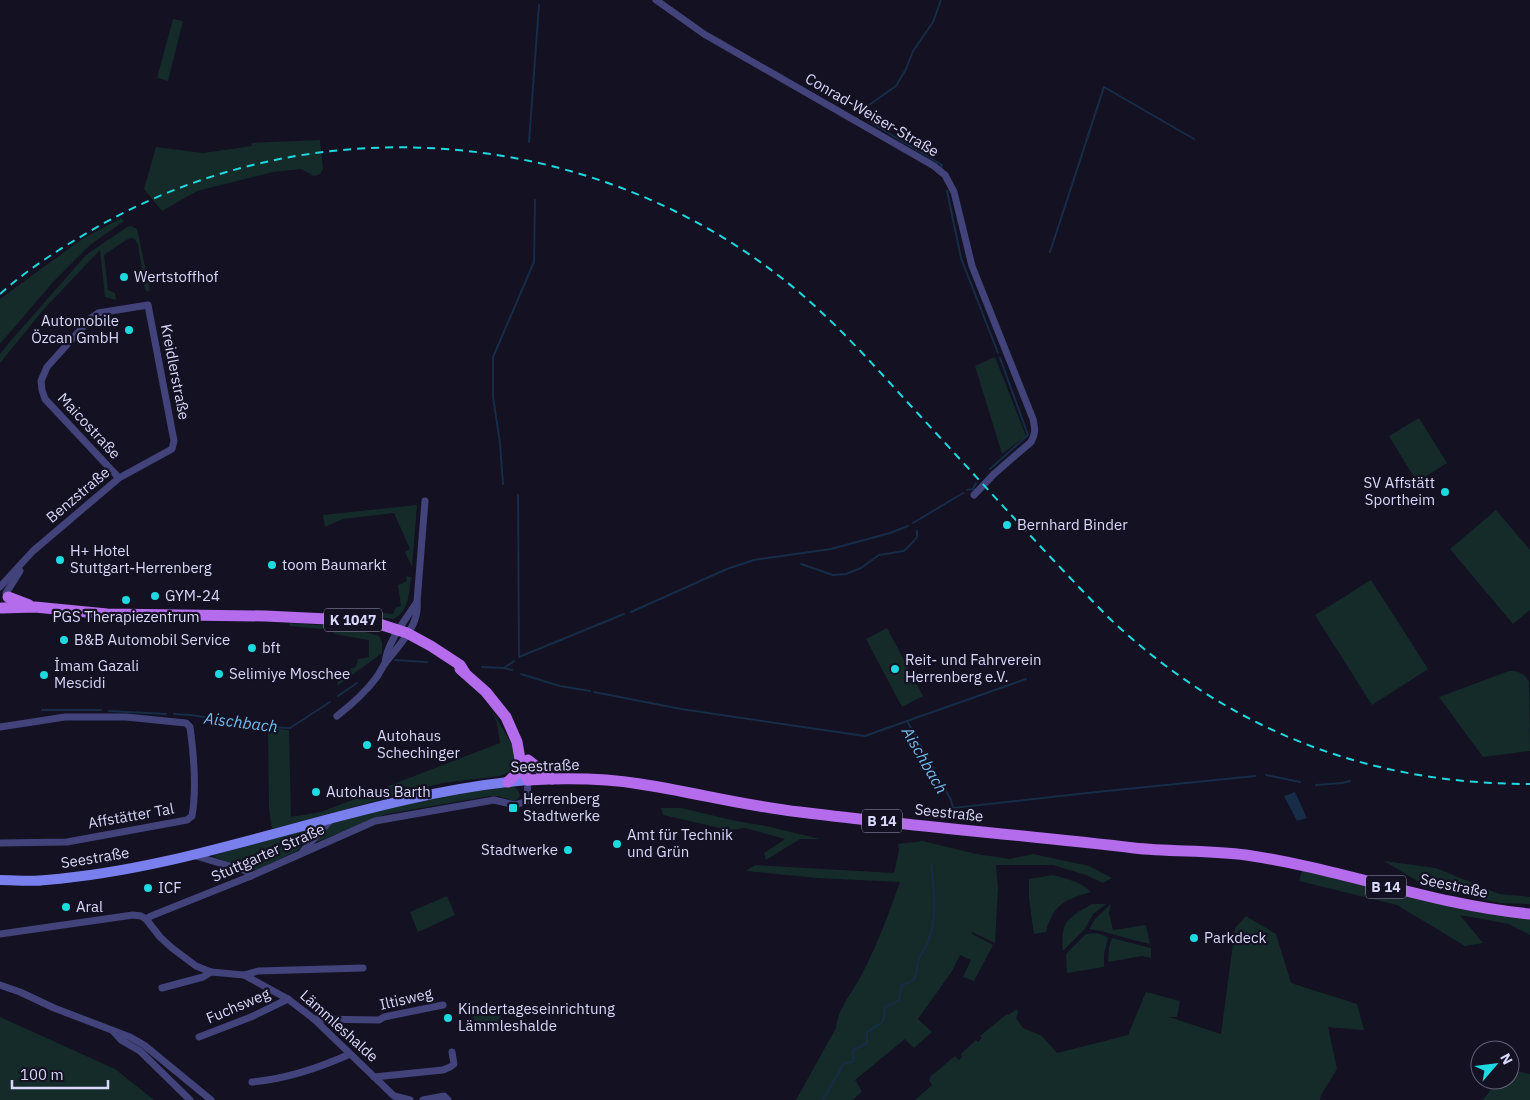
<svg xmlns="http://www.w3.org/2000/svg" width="1530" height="1100" viewBox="0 0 1530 1100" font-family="'IBM Plex Sans',sans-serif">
  <rect width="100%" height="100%" fill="#131122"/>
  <g fill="#152b29">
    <path d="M173,19l10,2 -15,60 -11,-3z"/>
    <path d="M320,140l3,29 -3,5 -6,2 -13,-7 -28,3 -76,19 -35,20 -18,-22 12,-42 47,6 49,-7 -1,-3z"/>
    <path d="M121,218l3,3 -34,24 -36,36 -54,63v-45l82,-60z"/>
    <path d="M131,226l6,3 1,4 12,57 -2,2 -3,-3 -7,-44 -3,-6 -3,-1 -6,2 -22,15 4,35 7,3 1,7 -11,-3 -5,-47 -56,59 -44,54v-9l8,-10 78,-89 41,-28z"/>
    <path d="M995,357l31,79 -24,18 -27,-88z"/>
    <path d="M1419,418l28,45 -30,19 -28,-46z"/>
    <path d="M417,505l-5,62 -7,-15 5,-3 -16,-36 -51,6 -18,8 -2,-12z"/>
    <path d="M1496,510l34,40v60l-17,14 -63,-75z"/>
    <path d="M406,576l5,1c-2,15 -2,36 -18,42l-51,-7 1,-4h24l1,2h5l2,2 18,2 3,-7 5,-1 -3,-21 9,-4z"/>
    <path d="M1371,580l57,89 -56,36 -57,-90z"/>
    <path d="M289,623c29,2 61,3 90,13l3,6v11l-45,33 3,-12 9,-1 1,-4 6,-2 2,-8 11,-2v-17l-35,-6 -2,-4 -42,-4z"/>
    <path d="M887,628l36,68 -21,11 -36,-68z"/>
    <path d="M1509,671c10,0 15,2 20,11l1,69 -47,6 -44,-60z"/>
    <path d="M491,708l21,37 4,24 -16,7 -58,7 -170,46 -3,-20 -1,-81 21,2 2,87 30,-5 179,-69 -3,-20z"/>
    <path d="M513,786l4,3 3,6 -1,3 -4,3 -17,-5h-8l-104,18 -72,29 18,-19 47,-14 54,-13z"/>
    <path d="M661,808h20l55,13 30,5 54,13h-20l-34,21 -2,-7 21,-14 -40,-11 -16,2 -66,-15z"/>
    <path d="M322,825l-25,26 -41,19 -5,1 -39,-15z"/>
    <path d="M923,841l53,13 34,5 23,-5 56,12 23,12 -9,5 -17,-8 -33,-10h-57l2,23 -3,55 -23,-11v2l21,11 -19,36 -11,-4 8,-17 -11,-5 -8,16 -34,48 14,13 -18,16 -9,-9 -50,41 7,11 -9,9h-57l40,-72c2,-21 18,-37 27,-56 15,-29 26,-59 37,-90l-83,-4 -71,-7 9,-6 139,8 5,-23 -1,-6z"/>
    <path d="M1384,861l52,7 63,26 31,3v7l-30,-1 -71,-15z"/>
    <path d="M1303,868l174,44 53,7v16l-21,-11 -49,-9 23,28 -18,3 -68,-41 -98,-24z"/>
    <path d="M1053,875c14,4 27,6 38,17 -26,7 -38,13 -45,40l-12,2 -5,-35v-20z"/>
    <path d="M447,896l8,19 -37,17 -8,-20z"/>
    <path d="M1092,904h14l-13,10 -9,16 -21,21c-3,-29 4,-33 29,-47z"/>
    <path d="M1111,904l-2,9 4,17 33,-5 4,19c-20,-4 -40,-12 -61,-15l7,-11z"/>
    <path d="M1246,916l30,18 15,49 66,21 7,26 -36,-3 9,42 -16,26 -1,5h-405l17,-15 -3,-5 2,-4 24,-20 4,4 3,-3 -1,-3 15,-14 2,2 4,-4 -2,-2 27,-22 1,1 9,-6 1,3 -2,6 7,10 19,8 15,17 71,-18 18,-43 34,9 -3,16h-8l52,17 14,-106z"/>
    <path d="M1097,933l11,4 -4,17v13l-37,6 -1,-19 20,-20z"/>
    <path d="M1112,938l39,10v10l-9,-2 -34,6 1,-15z"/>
    <path d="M499,1009l3,17 -26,4 -3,-16z"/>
    <path d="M0,1017l115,52 39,31h-154z"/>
    <path d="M1510,1070l20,4v26h-47l15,-20h12z"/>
  </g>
  <path fill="#162c47" d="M1295,792l12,26 -10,3 -13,-25z"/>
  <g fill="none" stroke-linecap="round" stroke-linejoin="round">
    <g stroke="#162c47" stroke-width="2">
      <path d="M529,142l10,-137"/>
      <path d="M941,167l1,-2 -67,-40 -5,-4 -4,-10 3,-6 27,-19 10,-17 7,-18 20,-29 8,-22"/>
      <path d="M947,191l14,67 37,95"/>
      <path d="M1050,252l54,-165 90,52"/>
      <path d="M990,469l38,-34 -28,-77"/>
      <path d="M503,484l-3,-41 -7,-46v-40l41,-95 1,-62"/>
      <path d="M967,490l6,-1 3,-6"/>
      <path d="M518,495l1,162 105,-43"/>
      <path d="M913,523l50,-30"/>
      <path d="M801,564l32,11 13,-1 15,-6 18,-13 25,-4 9,-9 4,-5v-6"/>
      <path d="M631,612l96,-43 27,-9 77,-11 59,-16 18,-7"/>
      <path d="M395,660l32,2"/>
      <path d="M482,667l21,1 9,2"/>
      <path d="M504,668l10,-7"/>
      <path d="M521,674l39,12 30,5"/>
      <path d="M594,692l87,17 184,27 42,-15 44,79 2,8 134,-15 168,-17"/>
      <path d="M338,696l19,-13"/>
      <path d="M42,710h59"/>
      <path d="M109,711l57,3"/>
      <path d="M174,714l17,1 76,12 23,1 40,-26"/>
      <path d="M907,721l119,-42"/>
      <path d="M1266,775l34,7"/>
      <path d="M1316,785l26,-2 8,-2"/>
      <path d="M823,1100l21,-37 8,-1 2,-3 -1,-9 14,-7v-10c13,-14 17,-2 18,-26 20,-9 11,-2 17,-22 19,-6 12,-11 17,-26 2,-6 7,-11 9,-17 10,-24 6,-53 3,-77"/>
    </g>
    <g stroke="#42437b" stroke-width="7">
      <path d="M656,0l48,34 230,132 11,9 9,17 18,74 61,153c2,9 3,14 -2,23l-37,32 -20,21"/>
      <path d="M0,587l33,-36 86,-73 53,-29 2,-8 -26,-136 -50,8 -7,5 -44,49 -6,14 1,9 3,9 74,79"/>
      <path d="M6,593l14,-22"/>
      <path d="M385,663c2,-21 21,-44 32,-61"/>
      <path d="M337,716c14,-11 28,-23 39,-38 4,-5 6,-11 10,-16 13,-17 34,-37 31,-60l8,-101"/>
      <path d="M0,727l65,-10h61l60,6 4,4c4,29 7,60 2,89l-5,4 -120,22 -67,1"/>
      <path d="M303,851l28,-31"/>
      <path d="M196,856l50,15 5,5"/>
      <path d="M146,919l14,18 12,11 24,18 15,6 33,3 44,24 26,20 80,77 16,4"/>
      <path d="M0,934l133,-19 8,1 5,3 5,-3 100,-40 124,-55 119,-21 21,5 12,-4 1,-21"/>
      <path d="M244,975l14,-4 105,-3"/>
      <path d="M0,985l20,7 34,16 76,29 14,8 67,55"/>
      <path d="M162,988l41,-11 8,-5"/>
      <path d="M314,1019l65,1 5,-3 59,-12"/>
      <path d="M113,1031l8,9 19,11 50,49"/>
      <path d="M199,1037l52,-20 37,-18"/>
      <path d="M374,1077l69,-7 7,-3 4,-3 -2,-12"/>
      <path d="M252,1082c34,-3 67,-14 98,-28"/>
      <path d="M423,1100l21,-4 4,4"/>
    </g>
    <path stroke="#7a7fee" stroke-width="10" d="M0,880c15,0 31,2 46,0 164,-13 317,-86 482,-100"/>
    <g stroke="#b46cec" stroke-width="11">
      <path d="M8,597l21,8"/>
      <path d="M2,608l33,-1 72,7 158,2 105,5 37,12 24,13 29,19 5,8"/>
      <path d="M460,669l26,23 20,25 11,25 4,23 7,15"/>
      <path d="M528,760l24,19"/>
      <path d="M528,780c37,-2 75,-2 112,4 53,8 106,22 160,28 111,14 223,23 334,36 37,4 75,2 112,7 96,14 187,50 284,59"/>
      <path d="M508,782l8,-8 5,-9"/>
    </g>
    <path stroke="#1ddae0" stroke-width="2" stroke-dasharray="8 6" stroke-linecap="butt" d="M0,294c27,-24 56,-43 87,-61 217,-130 497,-110 696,46 47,37 87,82 127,126 66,71 131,144 199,213 119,112 258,166 421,166"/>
  </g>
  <g fill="#1ddae0" stroke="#131122" stroke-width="2">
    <circle cx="124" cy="277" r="5"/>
    <circle cx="129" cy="330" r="5"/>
    <circle cx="1445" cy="492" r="5"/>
    <circle cx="1007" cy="525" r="5"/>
    <circle cx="60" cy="560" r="5"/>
    <circle cx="272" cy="565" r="5"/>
    <circle cx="155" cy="596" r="5"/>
    <circle cx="126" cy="600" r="5"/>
    <circle cx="64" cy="640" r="5"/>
    <circle cx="252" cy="648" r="5"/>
    <circle cx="895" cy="669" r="5"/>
    <circle cx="219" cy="674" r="5"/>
    <circle cx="44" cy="675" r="5"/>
    <circle cx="367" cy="745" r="5"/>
    <circle cx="316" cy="792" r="5"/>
    <rect x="508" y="803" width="10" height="10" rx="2.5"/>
    <circle cx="617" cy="844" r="5"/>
    <circle cx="568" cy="850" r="5"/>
    <circle cx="148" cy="888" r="5"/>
    <circle cx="66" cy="907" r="5"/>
    <circle cx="1194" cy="938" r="5"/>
    <circle cx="448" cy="1018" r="5"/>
  </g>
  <g text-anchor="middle" stroke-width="4.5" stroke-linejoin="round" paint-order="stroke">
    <g fill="#131122" stroke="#9e9cb9" stroke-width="1">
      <rect x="324" y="608.5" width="58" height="23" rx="4"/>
      <rect x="862" y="809.5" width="40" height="23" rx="4"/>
      <rect x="1366" y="875.5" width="40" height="23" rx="4"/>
    </g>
    <g font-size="14" font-weight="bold" fill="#d9d7fa">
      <text x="353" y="625">K 1047</text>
      <text x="882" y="826">B 14</text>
      <text x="1386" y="892">B 14</text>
    </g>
    <g font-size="15" fill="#d9d7fa" stroke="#131122">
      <text transform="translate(872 115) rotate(30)" y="5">Conrad-Weiser-Straße</text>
      <text transform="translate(175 372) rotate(79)" y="5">Kreidlerstraße</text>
      <text transform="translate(89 426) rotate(47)" y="5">Maicostraße</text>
      <text transform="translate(78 495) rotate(-40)" y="5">Benzstraße</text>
      <text transform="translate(545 766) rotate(-2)" y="5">Seestraße</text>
      <text transform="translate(949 813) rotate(6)" y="5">Seestraße</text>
      <text transform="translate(131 816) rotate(-10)" y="5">Affstätter Tal</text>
      <text transform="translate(268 853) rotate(-24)" y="5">Stuttgarter Straße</text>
      <text transform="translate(95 858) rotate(-9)" y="5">Seestraße</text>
      <text transform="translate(1454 886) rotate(12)" y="5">Seestraße</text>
      <text transform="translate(406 999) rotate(-13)" y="5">Iltisweg</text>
      <text transform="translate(238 1006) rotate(-23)" y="5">Fuchsweg</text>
      <text transform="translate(339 1026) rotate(42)" y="5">Lämmleshalde</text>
    </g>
    <g font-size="15" fill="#d9d7fa" stroke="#131122" text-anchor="start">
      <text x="134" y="282">Wertstoffhof</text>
      <text x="119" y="326" text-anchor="end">Automobile<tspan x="119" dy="17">Özcan GmbH</tspan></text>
      <text x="1435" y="488" text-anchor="end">SV Affstätt<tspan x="1435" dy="17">Sportheim</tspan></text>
      <text x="1017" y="530">Bernhard Binder</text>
      <text x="70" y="556">H+ Hotel<tspan x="70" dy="17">Stuttgart-Herrenberg</tspan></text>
      <text x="282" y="570">toom Baumarkt</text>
      <text x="165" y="601">GYM-24</text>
      <text x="126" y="622" text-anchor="middle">PGS Therapiezentrum</text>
      <text x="74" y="645">B&amp;B Automobil Service</text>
      <text x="262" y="653">bft</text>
      <text x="905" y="665">Reit- und Fahrverein<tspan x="905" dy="17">Herrenberg e.V.</tspan></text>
      <text x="54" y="671">İmam Gazali<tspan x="54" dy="17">Mescidi</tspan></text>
      <text x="229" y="679">Selimiye Moschee</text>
      <text x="377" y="741">Autohaus<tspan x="377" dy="17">Schechinger</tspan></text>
      <text x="326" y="797">Autohaus Barth</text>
      <text x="523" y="804">Herrenberg<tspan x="523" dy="17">Stadtwerke</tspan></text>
      <text x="627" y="840">Amt für Technik<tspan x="627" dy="17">und Grün</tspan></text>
      <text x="558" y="855" text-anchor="end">Stadtwerke</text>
      <text x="158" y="893">ICF</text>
      <text x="76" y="912">Aral</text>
      <text x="1204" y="943">Parkdeck</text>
      <text x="458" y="1014">Kindertageseinrichtung<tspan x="458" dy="17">Lämmleshalde</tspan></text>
    </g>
    <g font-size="16" font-style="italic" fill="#72bced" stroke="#131122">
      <text transform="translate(241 722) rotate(7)" y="6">Aischbach</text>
      <text transform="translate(925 760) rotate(60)" y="6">Aischbach</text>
    </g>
  </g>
  <g transform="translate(1495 1065) rotate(62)"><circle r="24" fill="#131122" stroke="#626078"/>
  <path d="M0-4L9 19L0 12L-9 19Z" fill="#1ddae0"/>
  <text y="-8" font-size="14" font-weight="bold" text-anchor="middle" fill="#d9d7fa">N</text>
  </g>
  <path d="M12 1080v8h96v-8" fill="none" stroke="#d9d7fa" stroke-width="2.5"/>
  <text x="20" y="1080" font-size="15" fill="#d9d7fa" stroke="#131122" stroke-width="4" paint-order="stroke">100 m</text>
</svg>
